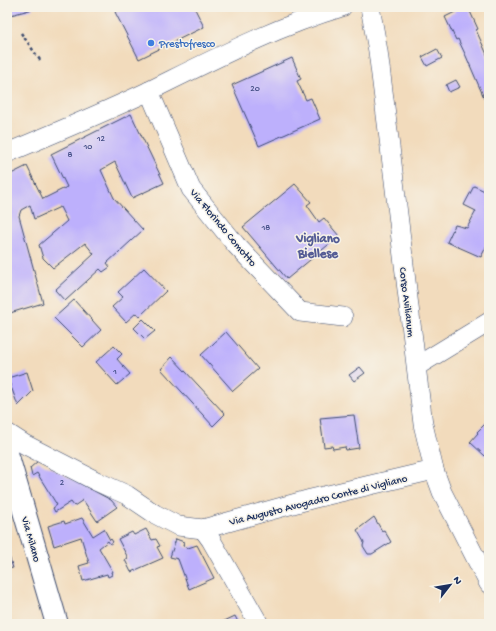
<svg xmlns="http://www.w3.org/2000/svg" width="496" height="631" viewBox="0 0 496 631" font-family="'Gochi Hand',sans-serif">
  <rect width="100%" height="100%" fill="#f7f3e8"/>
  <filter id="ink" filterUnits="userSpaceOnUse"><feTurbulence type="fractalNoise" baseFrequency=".025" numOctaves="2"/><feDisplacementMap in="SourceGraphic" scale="8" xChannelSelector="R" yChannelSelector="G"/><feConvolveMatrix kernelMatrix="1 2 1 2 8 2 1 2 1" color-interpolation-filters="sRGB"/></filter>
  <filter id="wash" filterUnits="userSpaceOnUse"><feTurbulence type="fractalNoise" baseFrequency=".012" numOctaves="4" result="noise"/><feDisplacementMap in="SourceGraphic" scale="16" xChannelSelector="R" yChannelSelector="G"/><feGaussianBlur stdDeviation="0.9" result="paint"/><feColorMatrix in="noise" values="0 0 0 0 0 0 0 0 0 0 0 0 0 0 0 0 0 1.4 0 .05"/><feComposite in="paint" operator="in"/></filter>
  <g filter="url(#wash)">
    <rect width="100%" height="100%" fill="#f2dbbc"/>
    <g id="blocks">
      <g fill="#bdb0fc">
        <path d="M7,7h25l1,2 -26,7z"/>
        <path d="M126,7h68l10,20 -65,32 -24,-47z"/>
        <path d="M453,7h15l10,22 -2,1 13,29v40l-4,1 -19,-44 -8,-17 -2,1 -11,-23 10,-5z"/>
        <path d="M437,49l5,9 -15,8 -5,-9z"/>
        <path d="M292,58l9,21 -4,2 9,19 5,-2 9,21 -61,27 -27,-61z"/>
        <path d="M456,80l4,7 -11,5 -3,-7z"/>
        <path d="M131,114l33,69 -32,15 -17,-36 -14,8 13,28 29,32 -36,33 3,4 -7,5 -3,-3 -35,32 -10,-11 39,-36 -9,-11 -32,25 -10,-10 -4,-13 28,-24 -7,-14 -26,12 -4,-14 -9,5 -2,6 24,87 -33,10 -3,-9v-128l20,-10 16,33 24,-12 -16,-33z"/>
        <path d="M295,184l16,18 -4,3 12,17 5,-4 15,18 -52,43 -44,-52z"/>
        <path d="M474,186l15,7v48l-8,16 -34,-15 8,-17 12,3 9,-17 -12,-6z"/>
        <path d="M144,268l22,23 -26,25 -4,-3 -10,9 -14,-15 11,-10 -5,-5z"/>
        <path d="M74,300l27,30 -18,17 -29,-29z"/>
        <path d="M143,319l12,12 -10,8 -11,-11z"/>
        <path d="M226,332l32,37 -25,22 -32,-36z"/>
        <path d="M114,346l8,8 -5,5 13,15 -13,11 -21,-23z"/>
        <path d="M172,357l53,57 -12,12 -52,-57z"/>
        <path d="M360,367l5,6 -11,8 -5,-6z"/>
        <path d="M27,372l6,19 -15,15 -10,-28z"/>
        <path d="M354,415l5,33 -13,2 -1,-3 -12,2 -1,-3 -8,1 -4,-29z"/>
        <path d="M489,420v32l-4,4 -15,-14 8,-9 -1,-1z"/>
        <path d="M38,461l73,39 6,7 -20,14 -14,-21 -9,6 -3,-4 -16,10 -2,-4 4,-3 -20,-32 -5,3 -2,-8z"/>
        <path d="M374,517l8,14 2,-1 7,12 -19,12h-4l-5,-8 1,-4 -7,-12z"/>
        <path d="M82,518l11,18 11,-7 6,11 1,-1 2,3 -3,2 -2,-3 -9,7 14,24h-2l1,3 -4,2 -1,-3 -24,7 -4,-15 10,-3 -8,-26 -27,9 -6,-20 16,-5 1,3z"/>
        <path d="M146,529l6,11 4,-1 4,7 -3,1 6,11 -32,14 -6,-12 3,-2 -10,-19 14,-7 2,3z"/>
        <path d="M176,539l8,3 -1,4 5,2 9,-3 17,33 -25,11 -11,-30 -8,-2z"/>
        <path d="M7,550l6,18 -6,1z"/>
        <path d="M235,616l4,8h-21z"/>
      </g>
    </g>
  </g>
  <g filter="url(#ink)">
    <use href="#blocks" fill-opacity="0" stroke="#3b496c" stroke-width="1"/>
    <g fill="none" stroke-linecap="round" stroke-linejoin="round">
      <defs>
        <g id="minor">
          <path d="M370,7l8,44 12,96 33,277 11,46 8,22 47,92"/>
          <path d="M149,91l42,98 45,56 64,67 43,5"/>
          <path d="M7,153c48,-20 96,-40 142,-62 63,-31 126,-64 193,-84"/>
          <path d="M417,366l72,-44"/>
          <path d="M7,433l17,11 72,37 31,14 28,19 23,12 25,3 108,-30 123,-29"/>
          <path d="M203,529l8,11 48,84"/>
        </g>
        <path id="major" d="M7,453l50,171"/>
      </defs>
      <use href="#minor" stroke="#3b496c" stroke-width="20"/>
      <use href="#major" stroke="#3b496c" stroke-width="24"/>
      <path stroke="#3b496c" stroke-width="2.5" stroke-dasharray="3 3" stroke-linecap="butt" d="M21,33l19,27"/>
      <use href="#minor" stroke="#fff" stroke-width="19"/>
      <use href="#major" stroke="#fff" stroke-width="22"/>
    </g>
  </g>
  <circle fill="#3f7fe0" stroke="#f7f3e8" stroke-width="1.5" cx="151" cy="43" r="4"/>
  <g text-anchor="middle" stroke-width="3" stroke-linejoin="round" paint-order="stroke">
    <g font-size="9" fill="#444f86">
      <text x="255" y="91">20</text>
      <text x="101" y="141">12</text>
      <text x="88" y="149">10</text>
      <text x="70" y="157">8</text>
      <text x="266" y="230">18</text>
      <text x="115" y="374">1</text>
      <text x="62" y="485">2</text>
    </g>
    <g font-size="11" fill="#366cbe" stroke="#f7f3e8" text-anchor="start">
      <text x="159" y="47">Prestofresco</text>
    </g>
    <g font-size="11" fill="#1b2f5e" stroke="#f7f3e8">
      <text transform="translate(224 227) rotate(50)" y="4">Via Florindo Comotto</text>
      <text transform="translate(408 302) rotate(83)" y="4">Corso Avilianum</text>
      <text transform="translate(318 499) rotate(-14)" y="4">Via Augusto Avogadro Conte di Vigliano</text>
      <text transform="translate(32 539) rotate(74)" y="4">Via Milano</text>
    </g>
    <g font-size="13" font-weight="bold" fill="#545c95" stroke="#f7f3e8">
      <text x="318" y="242">Vigliano<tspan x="318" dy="15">Biellese</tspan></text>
    </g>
  </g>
  <rect width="496" height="631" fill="none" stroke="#f7f3e8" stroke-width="24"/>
  <g transform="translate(450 585) rotate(59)" stroke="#f7f3e8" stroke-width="3" paint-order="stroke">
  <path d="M0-3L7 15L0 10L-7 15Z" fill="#1b2f5e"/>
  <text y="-6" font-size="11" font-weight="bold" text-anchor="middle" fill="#1b2f5e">N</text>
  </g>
</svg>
